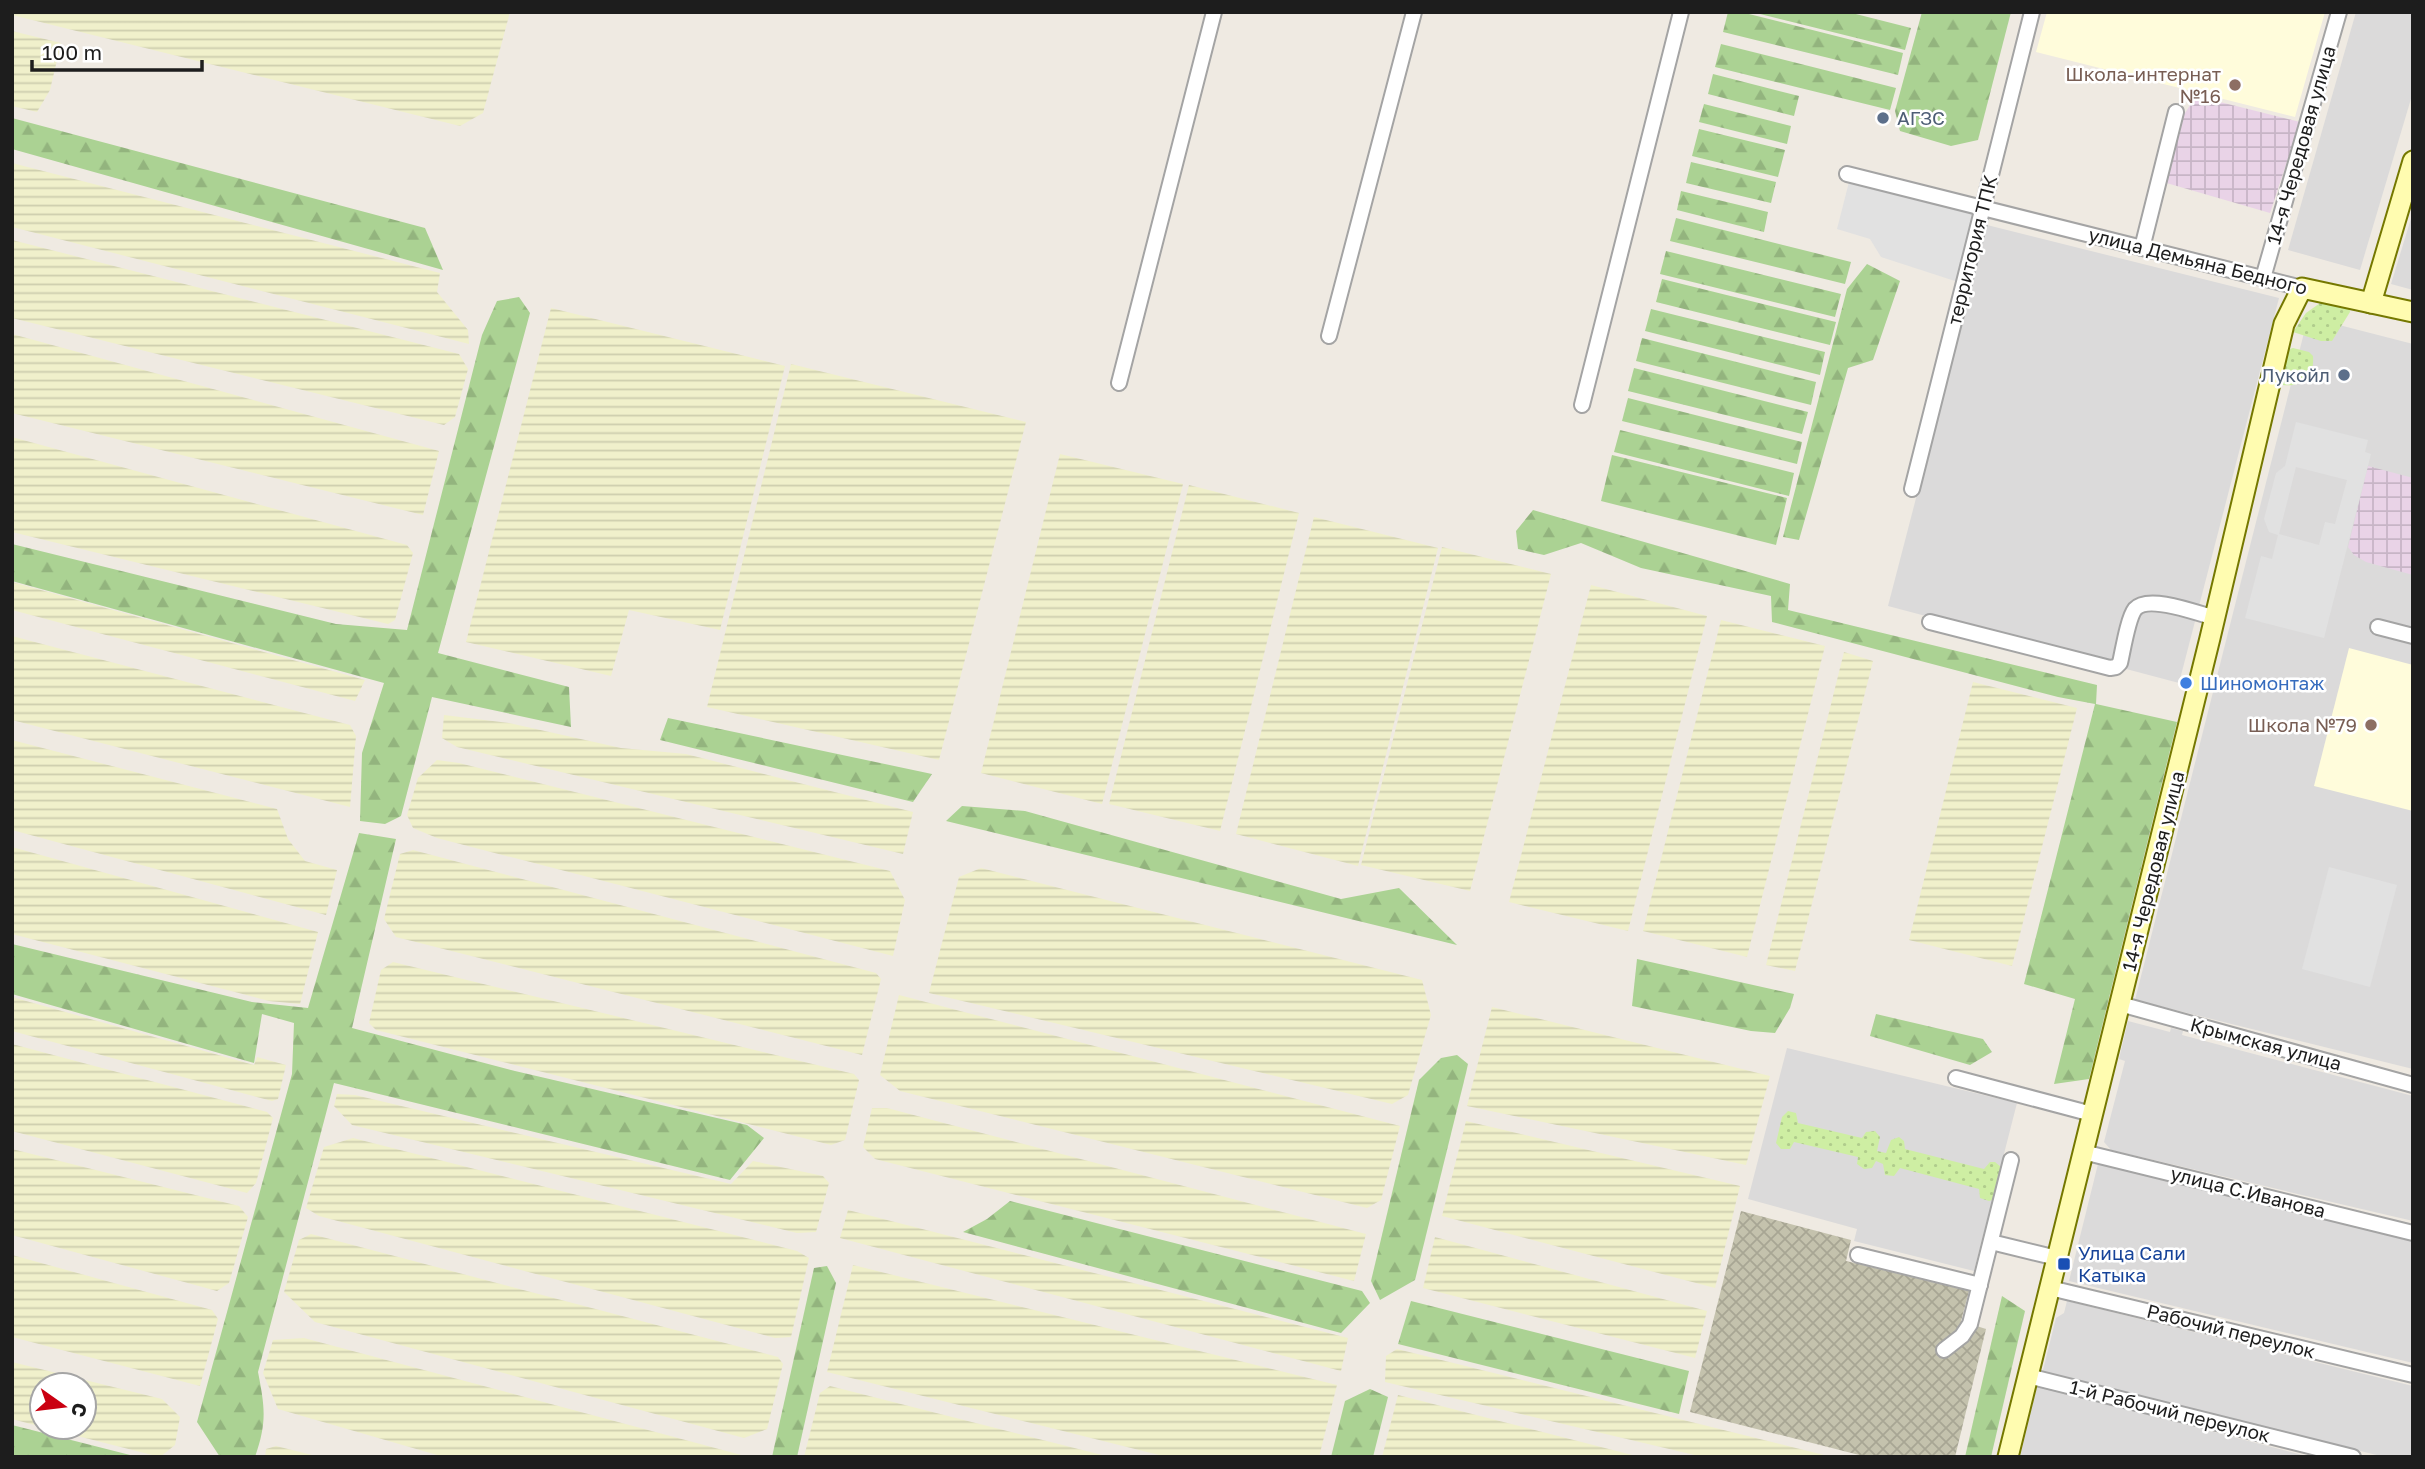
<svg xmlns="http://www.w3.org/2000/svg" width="2425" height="1469" viewBox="0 0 2425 1469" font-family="'Golos Text',sans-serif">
  <defs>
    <pattern id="industrial-grid" width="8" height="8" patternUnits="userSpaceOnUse" patternTransform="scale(1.75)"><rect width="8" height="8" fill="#e9d3e7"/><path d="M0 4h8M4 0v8" fill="none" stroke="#c7b5c6"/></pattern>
    <pattern id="construction-cross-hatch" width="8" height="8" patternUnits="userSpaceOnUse" patternTransform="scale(1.75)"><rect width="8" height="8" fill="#c4c2ad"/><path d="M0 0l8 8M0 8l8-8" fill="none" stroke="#a8a694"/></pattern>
    <pattern id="farmland-rules" width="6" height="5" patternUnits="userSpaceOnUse" patternTransform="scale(1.75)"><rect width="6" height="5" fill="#f0f0cb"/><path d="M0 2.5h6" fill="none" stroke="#cdcdae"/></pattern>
    <pattern id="grass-dots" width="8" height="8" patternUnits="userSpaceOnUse" patternTransform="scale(1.75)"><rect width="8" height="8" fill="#ceeea3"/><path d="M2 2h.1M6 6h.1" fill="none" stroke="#b0cc8c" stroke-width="1.8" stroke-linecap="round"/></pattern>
    <pattern id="forest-firs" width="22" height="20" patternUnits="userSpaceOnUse" patternTransform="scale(1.75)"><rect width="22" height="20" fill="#abd293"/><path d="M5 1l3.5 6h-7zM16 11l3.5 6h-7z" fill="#93b47e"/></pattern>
  </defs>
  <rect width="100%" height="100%" fill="#efeae2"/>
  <g fill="#dbdada">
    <path d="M2356,12h57v80l-53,178 -72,-20z"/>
    <path d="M2413,212v78l-22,-6z"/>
    <path d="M1987,225l292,73 -100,385 -291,-77z"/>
    <path d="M2308,317l105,27v725l-278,-69z"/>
    <path d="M2128,1021l42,11 1,-4 12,3 -1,4 231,61v125l-302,-71 -7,-8 21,-81 -6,-2z"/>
    <path d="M1787,1048l230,55 -43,168 -120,-30 3,-12 -109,-30z"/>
    <path d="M2098,1164l315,77v122l-344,-82z"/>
    <path d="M2067,1301l346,85v71h-28l-343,-83 14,-56 8,-5z"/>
    <path d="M2037,1386l273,71h-290z"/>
  </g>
  <g fill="url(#industrial-grid)">
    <path d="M2196,96l104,26 -30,91 -107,-31 15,-58z"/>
    <path d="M2368,466l45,12v97l-47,-13 -12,-7 -6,-8z"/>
  </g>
  <g fill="#fffcdb">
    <path d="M2047,12h278l-30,105 -259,-65z"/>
    <path d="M2349,648l64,17v146l-99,-25z"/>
  </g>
  <path fill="url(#construction-cross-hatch)" d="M1741,1211l110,29 -5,21 123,30 -8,30 25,8 -31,128h-88l-177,-45z"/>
  <g fill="url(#farmland-rules)">
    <path d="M12,12h498l-27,101 -23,13 -448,-111z"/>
    <path d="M12,31l49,12 -11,47 -13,22 -25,-6z"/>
    <path d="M12,163l428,110 -3,19 31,38 1,14 -457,-117z"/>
    <path d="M12,240l447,114 9,15 -13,48 -11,8 -432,-107z"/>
    <path d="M551,308l234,58 -65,264 -91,-20 -18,66 -145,-34z"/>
    <path d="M12,334l427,117 -16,64 -411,-102z"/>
    <path d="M791,364l235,58 -87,338 -232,-53z"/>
    <path d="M12,437l395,108 6,8 -18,67 -7,4 -376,-92z"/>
    <path d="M1060,454l123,30 -81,320 -121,-31z"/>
    <path d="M1189,485l110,28 -79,318 -111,-27z"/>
    <path d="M1314,517l124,31 -80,318 -122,-32z"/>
    <path d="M1442,547l109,27 -81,317 -109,-26z"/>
    <path d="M12,582l353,98 -10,21 -343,-91z"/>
    <path d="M1591,585l116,31 -79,315 -119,-29z"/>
    <path d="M1721,620l104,26 -78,311 -104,-26z"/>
    <path d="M12,636l338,89 6,11 -6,71 -338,-87z"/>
    <path d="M1844,652l29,9 -78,310 -29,-6z"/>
    <path d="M1973,682l104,26 -65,258 -103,-26z"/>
    <path d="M444,715l65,8 112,25 65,6 227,58 -10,42 -446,-107 -15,-9z"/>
    <path d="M12,740l265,69 11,30 17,22 32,9 -11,45 -314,-85z"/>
    <path d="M437,760l22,3 431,108 15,29 -12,56 -456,-118 -24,-10 -6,-13 11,-37z"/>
    <path d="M12,847l306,85 -18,72 -31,-3 -257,-67z"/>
    <path d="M413,850l463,123 5,6 -19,76 -466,-118 -12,-18 16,-65z"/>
    <path d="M981,868l441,112 9,35 -23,80 -16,9 -463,-111 30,-116z"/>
    <path d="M393,962l461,112 5,6 -14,60 -14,5 -455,-115 -7,-7 12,-53z"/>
    <path d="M899,995l501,131 -19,74 -14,8 -467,-117 -20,-16z"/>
    <path d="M12,997l242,68 3,-8 29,8 -8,34 -6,2 -260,-70z"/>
    <path d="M1492,1007l278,69 -24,89 -279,-59z"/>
    <path d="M12,1044l255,68 6,6 -17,65 -9,10 -235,-62z"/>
    <path d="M337,1094l18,1 376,89 22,-23 70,15 6,7 -13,49 -19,1 -445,-108 -18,-19z"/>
    <path d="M872,1108h15l479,126 -12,47 -479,-122 -12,-12z"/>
    <path d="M1466,1121l274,65 -25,102 -273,-72z"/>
    <path d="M353,1138l444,113 12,7 -18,79 -16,1 -456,-122 -13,-8 18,-61z"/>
    <path d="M12,1149l227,57 9,11 -19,66 -12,8 -205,-56z"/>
    <path d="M848,1210l500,128 -7,33 -501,-133z"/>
    <path d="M311,1234l467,123 5,7 -16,65 -23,9 -429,-116 -31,-30 15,-52z"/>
    <path d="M1435,1237l272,74 -12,47 -272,-70z"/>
    <path d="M12,1255l200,55 6,9 -18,67 -188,-49z"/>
    <path d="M853,1265l484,120 -18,72h-152l-340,-85z"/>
    <path d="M304,1338l441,118v1h-301l-166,-48 -15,-36 10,-33z"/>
    <path d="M1397,1349l435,108h-129l-318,-75 1,-26z"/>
    <path d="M12,1362l150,37 18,18 -5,28 -15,12 -118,-30h42v-42h-42v42l-30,-8z"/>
    <path d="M830,1386l280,71h-306l16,-64z"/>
    <path d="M1398,1395l242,62h-258z"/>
    <path d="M276,1446l44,11h-55l1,-8z"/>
  </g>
  <g fill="url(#grass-dots)">
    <path d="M2323,301l26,4 1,7 -18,29h-11l-28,-9 13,-19z"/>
    <path d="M2293,348l16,4 4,4c2,24 -15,33 -36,28l9,-34z"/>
    <path d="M1788,1111l8,2 2,10 64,15 4,-6 9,-1 5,6 -3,14 9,2 5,-13 8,-3 5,4 1,8 79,20 6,-7h5l6,5 1,4 -7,28 -6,2 -9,-3 -1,-9 -79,-21 -6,8 -9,-1 -2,-11 -7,-3 -4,7 -8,1 -7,-5 1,-7 -64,-15 -4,7h-9l-5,-6 6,-26z"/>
  </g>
  <g fill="url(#forest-firs)">
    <path d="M1728,12h13l162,41 -5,22 -175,-43z"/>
    <path d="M1752,12h96l63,16 -6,22z"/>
    <path d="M1922,12h89l-33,128 -27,6 -51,-15 -5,-20z"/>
    <path d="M1721,44l175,44 -6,22 -175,-43z"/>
    <path d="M1713,74l86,22 -5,20 -86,-22z"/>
    <path d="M1704,104l87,22 -4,18 -88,-22z"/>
    <path d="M12,118l413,110 18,42 -431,-121z"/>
    <path d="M1699,129l86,21 -7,27 -86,-21z"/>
    <path d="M1691,162l85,20 -5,21 -85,-20z"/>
    <path d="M1681,191l87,21 -4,20 -87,-22z"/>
    <path d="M1676,218l175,44 -6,22 -175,-43z"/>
    <path d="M1666,251l175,43 -6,23 -175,-43z"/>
    <path d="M1867,264l33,17 -27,79 -25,8 -49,172 -16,-3 64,-248z"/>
    <path d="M1662,279l174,43 -6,23 -174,-43z"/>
    <path d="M519,297l11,16 -92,340 131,34 2,40 -139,-30 -31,119 -16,8 -25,-3 2,-68 22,-70 -372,-102v-37l324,80 71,6 75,-295 15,-34z"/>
    <path d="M1651,309l174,43 -5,23 -175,-44z"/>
    <path d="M1642,338l174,44 -5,23 -175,-44z"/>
    <path d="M1634,368l174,44 -6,22 -174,-43z"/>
    <path d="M1628,398l174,44 -5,22 -175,-43z"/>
    <path d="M1620,430l174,43 -5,23 -175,-44z"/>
    <path d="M1612,455l175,43 -11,47 -175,-44z"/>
    <path d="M1533,510l257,74 -2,26 309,75 -1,19 81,18 -88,357 -35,5 21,-85 -51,-15 71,-280 -37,-7 -286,-75 -1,-26 -130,-28 -60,-25 -37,12 -26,-6 -2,-18z"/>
    <path d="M668,718l264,56 -19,28 -253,-62z"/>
    <path d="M962,806l63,5 316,88 58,-11 58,57 -511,-124z"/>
    <path d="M359,833l37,6 -44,189 163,43 232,54 17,13 -34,42 -396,-97 -76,289c7,36 9,50 -3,85h-35l-23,-35 95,-348 2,-51 -32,-9 -8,49 -242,-69v-50l240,58 56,6z"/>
    <path d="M1637,959l157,35 -4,14 -15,25 -24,-2 -119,-25z"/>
    <path d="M1876,1014l107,25 9,13 -22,13 -100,-29z"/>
    <path d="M1457,1055l11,9 -2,9 -51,207 -35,20 -9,-19 48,-201 22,-22z"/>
    <path d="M1010,1201l352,90 8,12 -29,30 -378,-101 24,-13z"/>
    <path d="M827,1266l9,17 -39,174h-25l42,-189z"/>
    <path d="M2002,1296l23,15 -34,146h-26z"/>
    <path d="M1411,1301l278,70 -10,43 -281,-70z"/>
    <path d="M1370,1389l18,8 -15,60h-42l14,-56z"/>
    <path d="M12,1425l126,32h-126z"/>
  </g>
  <g fill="#e1e1e1" fill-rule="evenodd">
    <path d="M1849,182l125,31 -16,69 -77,-25 -11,-18 -33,-10z"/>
    <path d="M2296,422l72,18 -3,12 6,2 -47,184 -79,-20 16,-62 11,3 6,-24 -9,-3 -5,-13 12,-46 9,-7zM2296,467l51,13 -12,44 -10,-2 -6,23 -40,-11z"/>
    <path d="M2329,867l68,18 -27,102 -68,-18z"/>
  </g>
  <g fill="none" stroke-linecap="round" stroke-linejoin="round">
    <defs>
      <g id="street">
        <path d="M1847,174l455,114"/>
        <path d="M2142,248l34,-136"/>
        <path d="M2263,278l76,-266"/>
        <path d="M1329,336l85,-324"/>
        <path d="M1119,383l95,-371"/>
        <path d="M1582,405l99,-393"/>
        <path d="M1912,489l120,-477"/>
        <path d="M1930,622l180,46 6,-1 4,-4c3,-13 8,-45 15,-54 13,-15 62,4 80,9"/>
        <path d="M2378,627l35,9"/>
        <path d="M2120,1004l293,81"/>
        <path d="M1956,1078l136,36"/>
        <path d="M2083,1152l330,81"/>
        <path d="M1991,1242l66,16"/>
        <path d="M1858,1255l122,30"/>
        <path d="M2050,1288l363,87"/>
        <path d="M1944,1350l18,-14 8,-12 41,-164"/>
        <path d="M2028,1376l325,81"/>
      </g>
      <g id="secondary">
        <path d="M2371,303l42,-142"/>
        <path d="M2008,1457l202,-819 74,-314 18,-36 111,24"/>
      </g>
    </defs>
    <use href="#street" stroke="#a4a4a4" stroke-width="18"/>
    <use href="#secondary" stroke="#757800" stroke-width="23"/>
    <use href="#street" stroke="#fff" stroke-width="14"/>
    <use href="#secondary" stroke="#fffcb0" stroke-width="19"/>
  </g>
  <g fill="#8d6e63" stroke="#fff" stroke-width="2.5">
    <circle cx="2235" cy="85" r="7"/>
    <circle cx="2371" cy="725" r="7"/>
  </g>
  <g fill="#5c6f8a" stroke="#fff" stroke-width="2.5">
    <circle cx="1883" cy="118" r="7"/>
    <circle cx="2344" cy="375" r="7"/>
  </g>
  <circle fill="#3f7fe0" stroke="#fff" stroke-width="2.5" cx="2186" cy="683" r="7"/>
  <rect fill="#1a4fb4" stroke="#fff" stroke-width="2.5" x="2057" y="1257" width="14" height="14" rx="3.5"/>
  <g text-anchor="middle" stroke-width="5" stroke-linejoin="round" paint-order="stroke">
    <g font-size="19" fill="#785e54" stroke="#fff" text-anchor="end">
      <text x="2221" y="81">Школа-интернат<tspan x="2221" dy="22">№16</tspan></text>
      <text x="2357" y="732">Школа №79</text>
    </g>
    <g font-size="19" fill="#4e5e75" stroke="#fff" text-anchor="start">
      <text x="1897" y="125">АГЗС</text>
      <text x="2330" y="382" text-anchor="end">Лукойл</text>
    </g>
    <g font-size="19" fill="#1d1d1d" stroke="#fff">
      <text transform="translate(2301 145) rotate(-74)" y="7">14-я Чередовая улица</text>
      <text transform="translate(1972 250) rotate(-76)" y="7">территория ТПК</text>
      <text transform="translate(2198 261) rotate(14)" y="7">улица Демьяна Бедного</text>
      <text transform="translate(2153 871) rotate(-76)" y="7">14-я Чередовая улица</text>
      <text transform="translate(2266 1044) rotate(15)" y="7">Крымская улица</text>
      <text transform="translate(2248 1192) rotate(14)" y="7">улица С.Иванова</text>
      <text transform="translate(2231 1331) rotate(14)" y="7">Рабочий переулок</text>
      <text transform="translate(2170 1411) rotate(14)" y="7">1-й Рабочий переулок</text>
    </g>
    <g font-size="19" fill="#366cbe" stroke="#fff" text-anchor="start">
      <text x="2200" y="690">Шиномонтаж</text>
    </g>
    <g font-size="19" fill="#164399" stroke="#fff" text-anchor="start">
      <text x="2078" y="1260">Улица Сали<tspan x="2078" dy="22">Катыка</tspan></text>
    </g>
  </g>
  <rect width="2425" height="1469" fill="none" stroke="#1d1d1d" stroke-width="28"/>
  <g transform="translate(63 1406) rotate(104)"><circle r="33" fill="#ffffff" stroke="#a5a5a5" stroke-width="2"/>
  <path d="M0-5L12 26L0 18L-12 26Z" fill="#ca0011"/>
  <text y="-10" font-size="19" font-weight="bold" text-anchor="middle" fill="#1d1d1d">С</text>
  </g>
  <path d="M32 60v10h170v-10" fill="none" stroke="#1d1d1d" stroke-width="3.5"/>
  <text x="42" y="60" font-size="21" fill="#1d1d1d" stroke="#ffffff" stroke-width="5" paint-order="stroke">100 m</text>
</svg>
